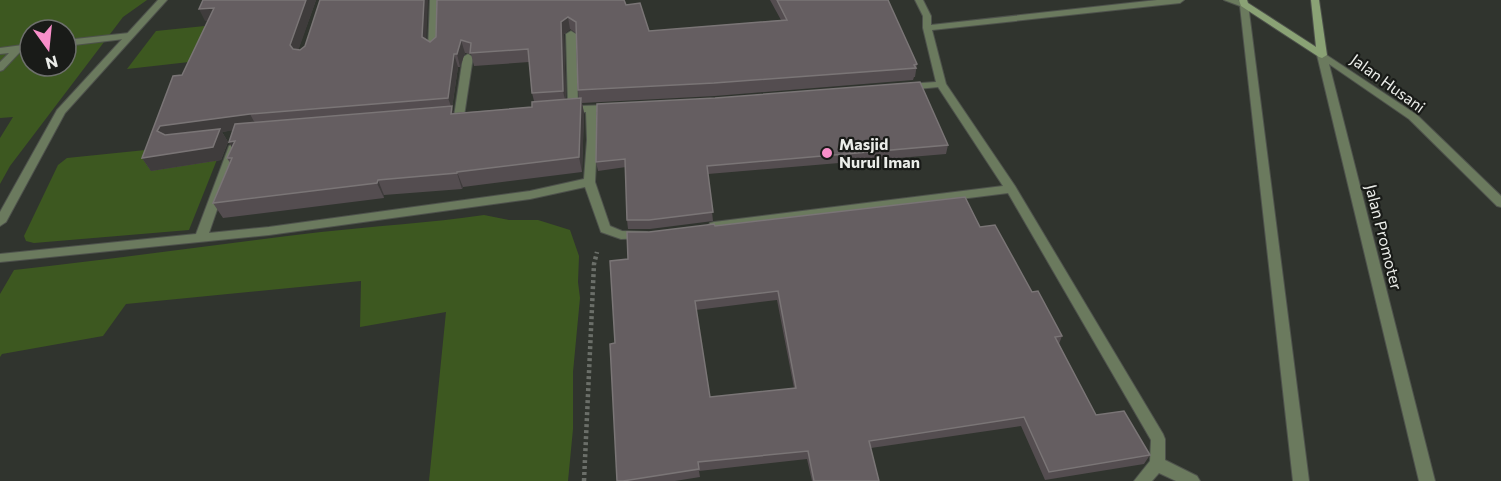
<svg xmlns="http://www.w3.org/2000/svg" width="1501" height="481" viewBox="0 0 1501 481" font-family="Commissioner,sans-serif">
  <rect width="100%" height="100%" fill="#30342e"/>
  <g fill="#3d5820" fill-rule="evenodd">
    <path d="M0,0h147l-24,17 -113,149 -10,18v-46l13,-21 -13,1zM30,30h36v36h-36z"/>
    <path d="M294,17l-15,35 -152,17 29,-38z"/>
    <path d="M224,142l-35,88 -155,13 -8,-2 -2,-5 34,-71 9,-7z"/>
    <path d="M484,215l25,5h29l32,10 9,26 -1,26 2,16 -7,74v57l-5,52h-139l17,-169 -86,15 1,-46 -235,23 -23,32 -101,18 -2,3v-63l14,-24c102,-11 204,-26 307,-38 54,-6 109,-9 163,-17z"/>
  </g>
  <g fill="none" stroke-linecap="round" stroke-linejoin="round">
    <defs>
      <g id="lane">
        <path d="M129,33l3,1v4l-66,8v-6z"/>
        <path d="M30,44v6l-9,1 -18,19 -3,1v-9l9,-9 -9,1v-6z"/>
      </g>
      <g id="street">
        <path d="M158,0h9l-102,113 -59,109 -6,4v-14l57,-102z"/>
        <path d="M430,0h8v49l-5,3 -5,-3z"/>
        <path d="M915,0h8l8,16v9l226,-25h27l-4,3 -248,27 14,54 69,102 148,248 2,5v21l32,16 3,5h-24l-17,-8 -7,8h-18l16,-20 1,-21 -143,-247 -294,37 -4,-1 -2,-3 2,-3 4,-1 289,-36 -65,-99 -31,3 -5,-3 5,-3 29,-2 -13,-54v-12z"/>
        <path d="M1224,0h14l10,4 61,477h-16l-53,-475z"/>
        <path d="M571,31l5,3 2,72 33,-1 5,3 -5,3 -15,1 1,28 -2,42 15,44 12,5 25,1 2,3 -2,3 -26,1 -20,-7 -16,-45 -55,12 -261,36 -269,27v-8l196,-20 33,-88 5,-3 5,3 -30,87 60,-6 261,-36 54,-12 3,-39 -1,-28 -17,1 -5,-3 4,-3 -2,-73z"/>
        <path d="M1322,52l95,63 84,81v11l-4,-1 -88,-87 -80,-55 106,417h-16l-102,-426z"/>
        <path d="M468,54l5,3 -9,59 -5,3 -5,-3 9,-59z"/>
      </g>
      <path id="secondary" d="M1239,0h8l1,3 68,44 -5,-47h8l8,55 -5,3 -3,-1 -78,-51z"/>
    </defs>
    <use href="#lane" stroke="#4e524c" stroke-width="2"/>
    <use href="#street" stroke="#4e524c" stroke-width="2"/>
    <use href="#secondary" stroke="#4e524c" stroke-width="2"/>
    <path stroke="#6b6f69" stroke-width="4.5" stroke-dasharray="3 3" stroke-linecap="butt" d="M584,481l10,-217 3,-12"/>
    <use href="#lane" fill="#6b7a5e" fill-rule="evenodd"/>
    <use href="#street" fill="#6b7a5e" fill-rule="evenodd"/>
    <use href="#secondary" fill="#8aa275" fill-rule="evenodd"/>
  </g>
  <g fill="#544d50" fill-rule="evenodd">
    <path d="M316,0l-18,50 128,-11 4,3 196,-37 23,26 132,-11 -11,-20h118l29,64 -2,13h-1l-1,3 -198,16 -133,7 2,10 -2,59 -119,15 -1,2 -78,6v3l-161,20 -10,-15 17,-40 -3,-5 5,-10 -3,-6 4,-12 -11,2 6,10 -7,18 -70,11 -9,-13 66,-137h-3zM570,29l6,4 2,57 1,8 -13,1 -2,-65zM465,53l6,1 3,12 55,-4 3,31 2,8 -2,6 -78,6 -2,-5 6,-41h2z"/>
    <path d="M597,104l351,41 -2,9 -238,20 5,47 -63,8h-22l-1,-9 -1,-53 -28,4 -2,-9z"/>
    <path d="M715,226l317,66 30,44 -3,8 37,71 54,40 -6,9 -99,16 -24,-54 -150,22 8,33h-67l-5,-22 -108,12 1,6 -25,4h-58l-2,-138 13,-84 21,-27zM777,300l17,88 -84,9 -14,-87z"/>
  </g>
  <g fill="#3f3c3c">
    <path d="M306,0h10l-20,57 -6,-12z"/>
    <path d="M424,0h4l-2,49 -4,-12z"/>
    <path d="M214,8l7,12 -16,1 -6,-12z"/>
    <path d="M568,17l2,12 -6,5 2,70 -3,-13 -2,-69z"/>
    <path d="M461,40l4,13 -5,14 -3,-13z"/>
    <path d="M454,54l4,13 -6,41 5,13 -6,-7 1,-5 -4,-11z"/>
    <path d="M581,98l3,15 -2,59 -3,-15z"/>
    <path d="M250,114l7,13 -35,5 6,10 -7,18 -70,11 -9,-13 27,-19 -12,-8 3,-5z"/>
    <path d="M235,141l2,16 -8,-15z"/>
    <path d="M457,172l6,15 -1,2 -5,-16z"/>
    <path d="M378,180l6,15v3l-7,-15z"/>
  </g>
  <g fill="#655e61" stroke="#7a7576" stroke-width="1.5" fill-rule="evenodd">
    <path d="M203,0h103l-16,45 3,4 7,1 5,-4 15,-46h104l-2,37 8,5 6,-5 1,-37h187l2,5 14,-2 9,28 138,-11 -10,-20h111l29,64 -3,1 2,3 -202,15 -136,7 -2,-68 -8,-5 -7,5 2,69 -31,2 -4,-44 -58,4 1,-10 -10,-3 -4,14h-3l-6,44 -198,16 -90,12 -3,5 8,4 55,-6 -7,18 -71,11 31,-82 9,-1 32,-67 -15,1z"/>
    <path d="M920,82l28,63 -241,21 6,46 -64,8h-22l-2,-61 -29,3 1,-58 118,-6z"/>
    <path d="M581,98l-2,59 -122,15v1l-79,7 -1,3 -164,20 19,-45h-5l8,-17 -6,1 6,-18 217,-18 -1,8 81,-7v-5z"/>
    <path d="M965,197l15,30 15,-2 37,67 6,-1 24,45 -7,1 41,78 28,-4 26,44 -101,17 -25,-55 -155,24 10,40h-65l-6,-30 -110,11 1,7 -76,12h-6l-7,-137 5,-1 -5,-82 18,-2 -1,-27h22l65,-8 1,2zM778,291l18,97 -86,9 -15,-96z"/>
  </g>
  <circle fill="#f98fca" stroke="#191b18" stroke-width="2" cx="827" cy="153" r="6"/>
  <g text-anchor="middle" stroke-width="4.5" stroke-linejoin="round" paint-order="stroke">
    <g font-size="16" fill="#ebede9" stroke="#191b18">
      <text transform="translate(1388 83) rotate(36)" y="6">Jalan Husani</text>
      <text transform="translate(1384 237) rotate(76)" y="6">Jalan Promoter</text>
    </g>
    <g font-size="16" font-weight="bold" fill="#ebede9" stroke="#191b18" text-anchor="start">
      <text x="839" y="150">Masjid<tspan x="839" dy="18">Nurul Iman</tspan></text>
    </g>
  </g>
  <g transform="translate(48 48) rotate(165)"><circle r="28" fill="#191b18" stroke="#6d6f6c" stroke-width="1.5"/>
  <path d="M0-4.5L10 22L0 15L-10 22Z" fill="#f98fca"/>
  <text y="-9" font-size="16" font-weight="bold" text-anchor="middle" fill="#ebede9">N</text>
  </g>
</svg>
